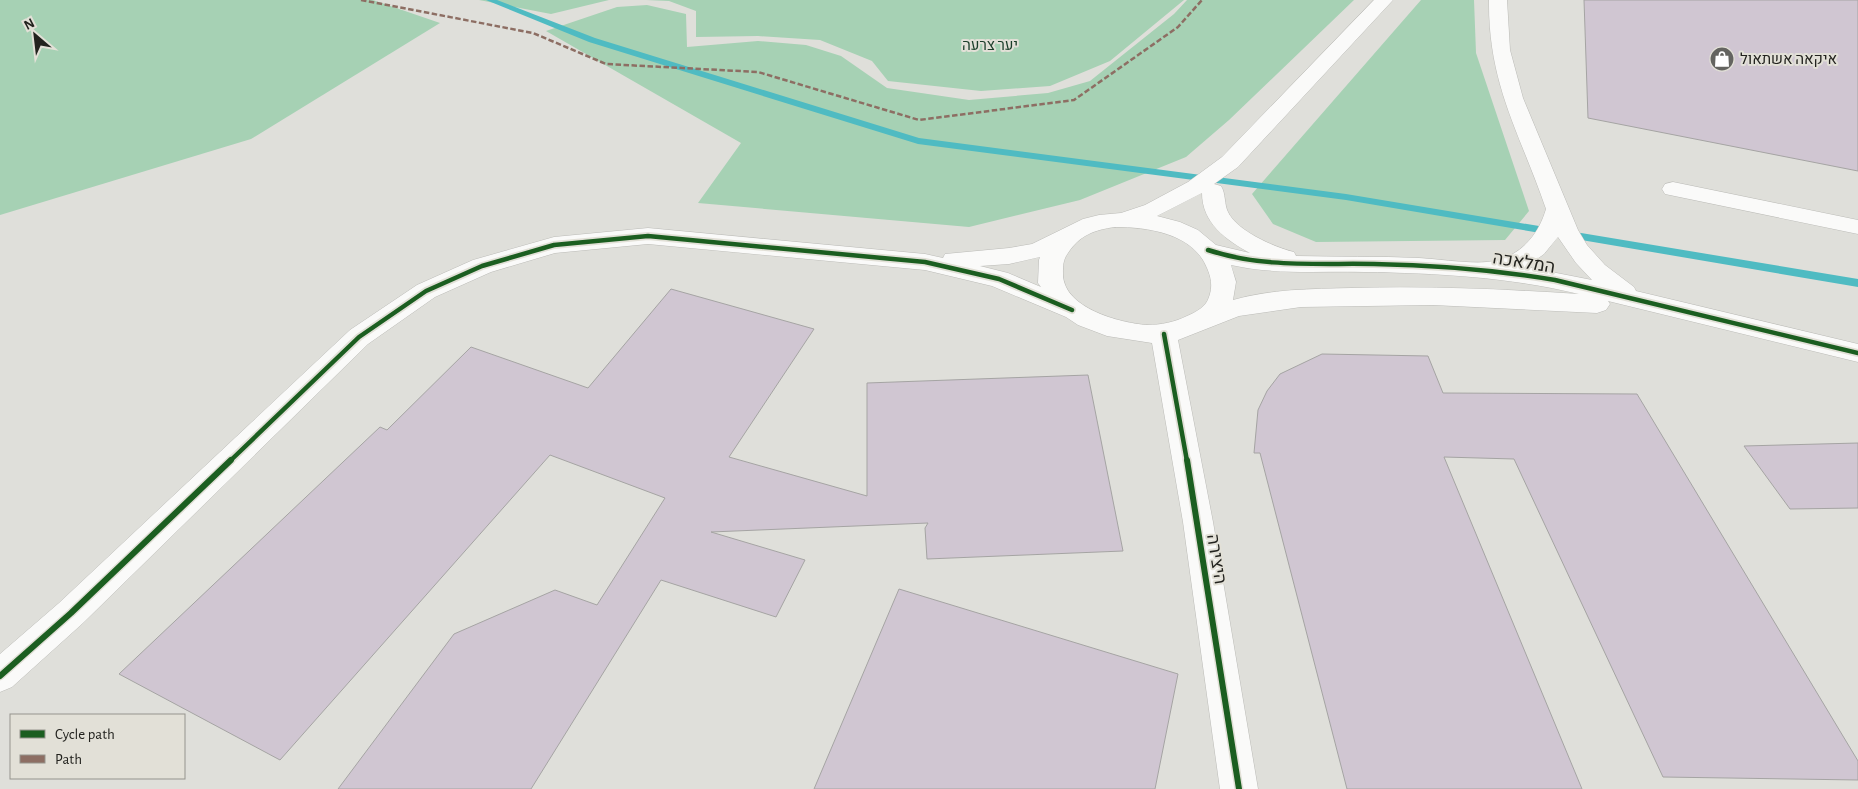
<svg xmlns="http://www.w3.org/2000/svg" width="1858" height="789" viewBox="0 0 1858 789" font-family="'Alegreya Sans',Heebo,sans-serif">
  <rect width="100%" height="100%" fill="#dfdfda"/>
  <g fill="#a6d1b4">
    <path d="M0,0h373l67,23 -189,116 -251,76z"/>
    <path d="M479,0h130l-58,14z"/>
    <path d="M646,0h538l-74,61 -60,25 -69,5 -93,-10 -16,-20 -52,-21 -62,-4 -62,1v-26l-27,-10z"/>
    <path d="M1187,0h167l-125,120 -43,37 -106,43 -111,27 -271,-24 43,-60 -195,-112 71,-24 30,-2 39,9 1,33 71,-6 48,4 35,11 46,32 82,12 79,-7 42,-12 84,-67z"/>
    <path d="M1421,0h53l2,53 53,158 -24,29 -189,2 -43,-18 -21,-30z"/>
  </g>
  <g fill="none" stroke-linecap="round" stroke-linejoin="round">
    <path fill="#4fbbc2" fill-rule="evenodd" d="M486,0h11l98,38 324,100 427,56 512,85v8l-512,-87 -428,-56 -329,-102z"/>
  </g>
  <g fill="#d0c6d2" stroke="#a5a4a3">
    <path d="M1584,0h274v171l-270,-53z"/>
    <path d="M671,289l143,40 -85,128 138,39v-113l221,-8 35,176 -196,8 -2,-31 3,-5 -217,9 94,28 -29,57 -115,-37 -130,209h-193l116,-155 101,-44 42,15 68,-107 -115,-43 -270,305 -161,-86 261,-247 7,3 84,-83 117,41z"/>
    <path d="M1322,354l106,2 15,37 194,1 221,367v19l-195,-3 -149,-318 -70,-2 138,332h-235l-87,-336h-6l4,-43 9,-19 13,-17z"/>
    <path d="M1858,443v65l-68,1 -46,-63z"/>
    <path d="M899,589l279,85 -23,115h-341z"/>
  </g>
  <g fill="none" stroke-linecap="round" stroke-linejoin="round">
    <defs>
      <g id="minor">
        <path d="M1374,0h19l-155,167 -24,17 7,2c5,8 3,18 7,26 9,19 46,35 66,40l2,4c41,1 82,0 123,2 22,1 60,8 80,2 25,-8 40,-27 47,-51 -26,-76 -58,-124 -57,-209h18l3,50 13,48 55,132 9,15 18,20 29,22 2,4 222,53v18l-250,-61 2,3 -4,6 -9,3 -164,-8 -132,2 -62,9 -61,24 35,182 45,267h-38l-37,-267 -31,-179 -45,-7 -29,-11 -12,-8 -74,-31 -67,-16 -277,-26 -93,9 -64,19 -56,25 -67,47 -285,279 -71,64 -12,5v-38l59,-51 291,-273 67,-45 56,-25 81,-23 94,-9 277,26 18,4 2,-4 64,-6 23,-4 51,-25 16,-4 22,-2 24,-8 43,-23 34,-25zM1202,193c0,30 24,47 48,60l-34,-8 -18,-15 -18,-8 -23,-6zM1115,227c32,0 78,6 92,41 4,9 6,18 2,29 -3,10 -13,15 -22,19 -12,6 -26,9 -40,9 -27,-2 -84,-17 -84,-51 0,-9 0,-14 5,-21 12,-18 26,-23 47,-26zM1558,237l18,26 16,17 -66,-13 18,-13zM1040,257l-1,3 -1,23 3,4 -33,-14 -28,-7 29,-2zM1231,265c44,10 88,6 133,7 72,1 145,5 215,22 -76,-5 -152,-8 -228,-6 -39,1 -80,1 -118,12l3,-18z"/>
        <path d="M1673,182l185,38v14l-193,-40 -3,-5 3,-5z"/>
      </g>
    </defs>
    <use href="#minor" stroke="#bbbbb7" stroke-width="1"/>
    <use href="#minor" fill="#fafaf9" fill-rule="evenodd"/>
    <path stroke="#8d6e63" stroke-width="2.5" stroke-dasharray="5.5 2.5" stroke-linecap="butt" d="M361,0l172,33 73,31 152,8 161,48 155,-20 104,-73 24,-27"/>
    <defs>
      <g id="cycleway-far1">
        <path d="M1208,250c54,18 109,13 166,14 60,1 121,6 181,16l303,73"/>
        <path d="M1164,334l23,127"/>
        <path d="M230,461l129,-124 67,-46 56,-25 72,-21 94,-9 277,26 74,17 73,31"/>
      </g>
      <g id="cycleway">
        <path d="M1187,460l52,329"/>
        <path d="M0,676l71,-63 160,-153"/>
      </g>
    </defs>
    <use href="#cycleway-far1" stroke="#e2e0d7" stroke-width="8"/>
    <use href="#cycleway" stroke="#e2e0d7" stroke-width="9"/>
    <use href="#cycleway-far1" stroke="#1b5e20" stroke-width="4.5"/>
    <use href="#cycleway" stroke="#1b5e20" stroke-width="6"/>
  </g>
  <defs>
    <symbol id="shop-disc" viewBox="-11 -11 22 22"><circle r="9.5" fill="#646460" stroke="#e2e0d7"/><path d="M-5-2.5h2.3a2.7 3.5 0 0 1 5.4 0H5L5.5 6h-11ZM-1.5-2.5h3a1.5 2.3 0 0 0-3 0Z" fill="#fff"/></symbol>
  </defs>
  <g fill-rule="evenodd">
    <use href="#shop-disc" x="1708" y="45" width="28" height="28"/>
  </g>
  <g text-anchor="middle" stroke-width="4" stroke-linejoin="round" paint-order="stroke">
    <g font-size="15" fill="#1a3e29" stroke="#e2e0d7">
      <text x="990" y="50">יער צרעה</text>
    </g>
    <g font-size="15" fill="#22221e" stroke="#e2e0d7" text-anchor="start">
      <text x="1740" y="64">איקאה אשתאול</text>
    </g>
    <g font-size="18" fill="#22221e" stroke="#e2e0d7">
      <text transform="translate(1524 262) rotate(9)" y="6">המלאכה</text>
      <text transform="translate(1217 559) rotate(81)" y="6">היצירה</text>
    </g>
  </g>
  <rect x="10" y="714" width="175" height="65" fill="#e2e0d7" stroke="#95948d"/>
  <rect x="20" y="730" width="25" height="8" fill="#1b5e20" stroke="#95948d"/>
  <text x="55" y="739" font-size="15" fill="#22221e">Cycle path</text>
  <rect x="20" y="755" width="25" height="8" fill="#8d6e63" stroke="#95948d"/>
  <text x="55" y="764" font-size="15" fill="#22221e">Path</text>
  <g transform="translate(35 35) rotate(332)" stroke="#e2e0d7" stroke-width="4" paint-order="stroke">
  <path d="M0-4L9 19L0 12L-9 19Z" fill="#22221e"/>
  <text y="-8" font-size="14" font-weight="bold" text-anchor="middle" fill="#22221e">N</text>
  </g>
</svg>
